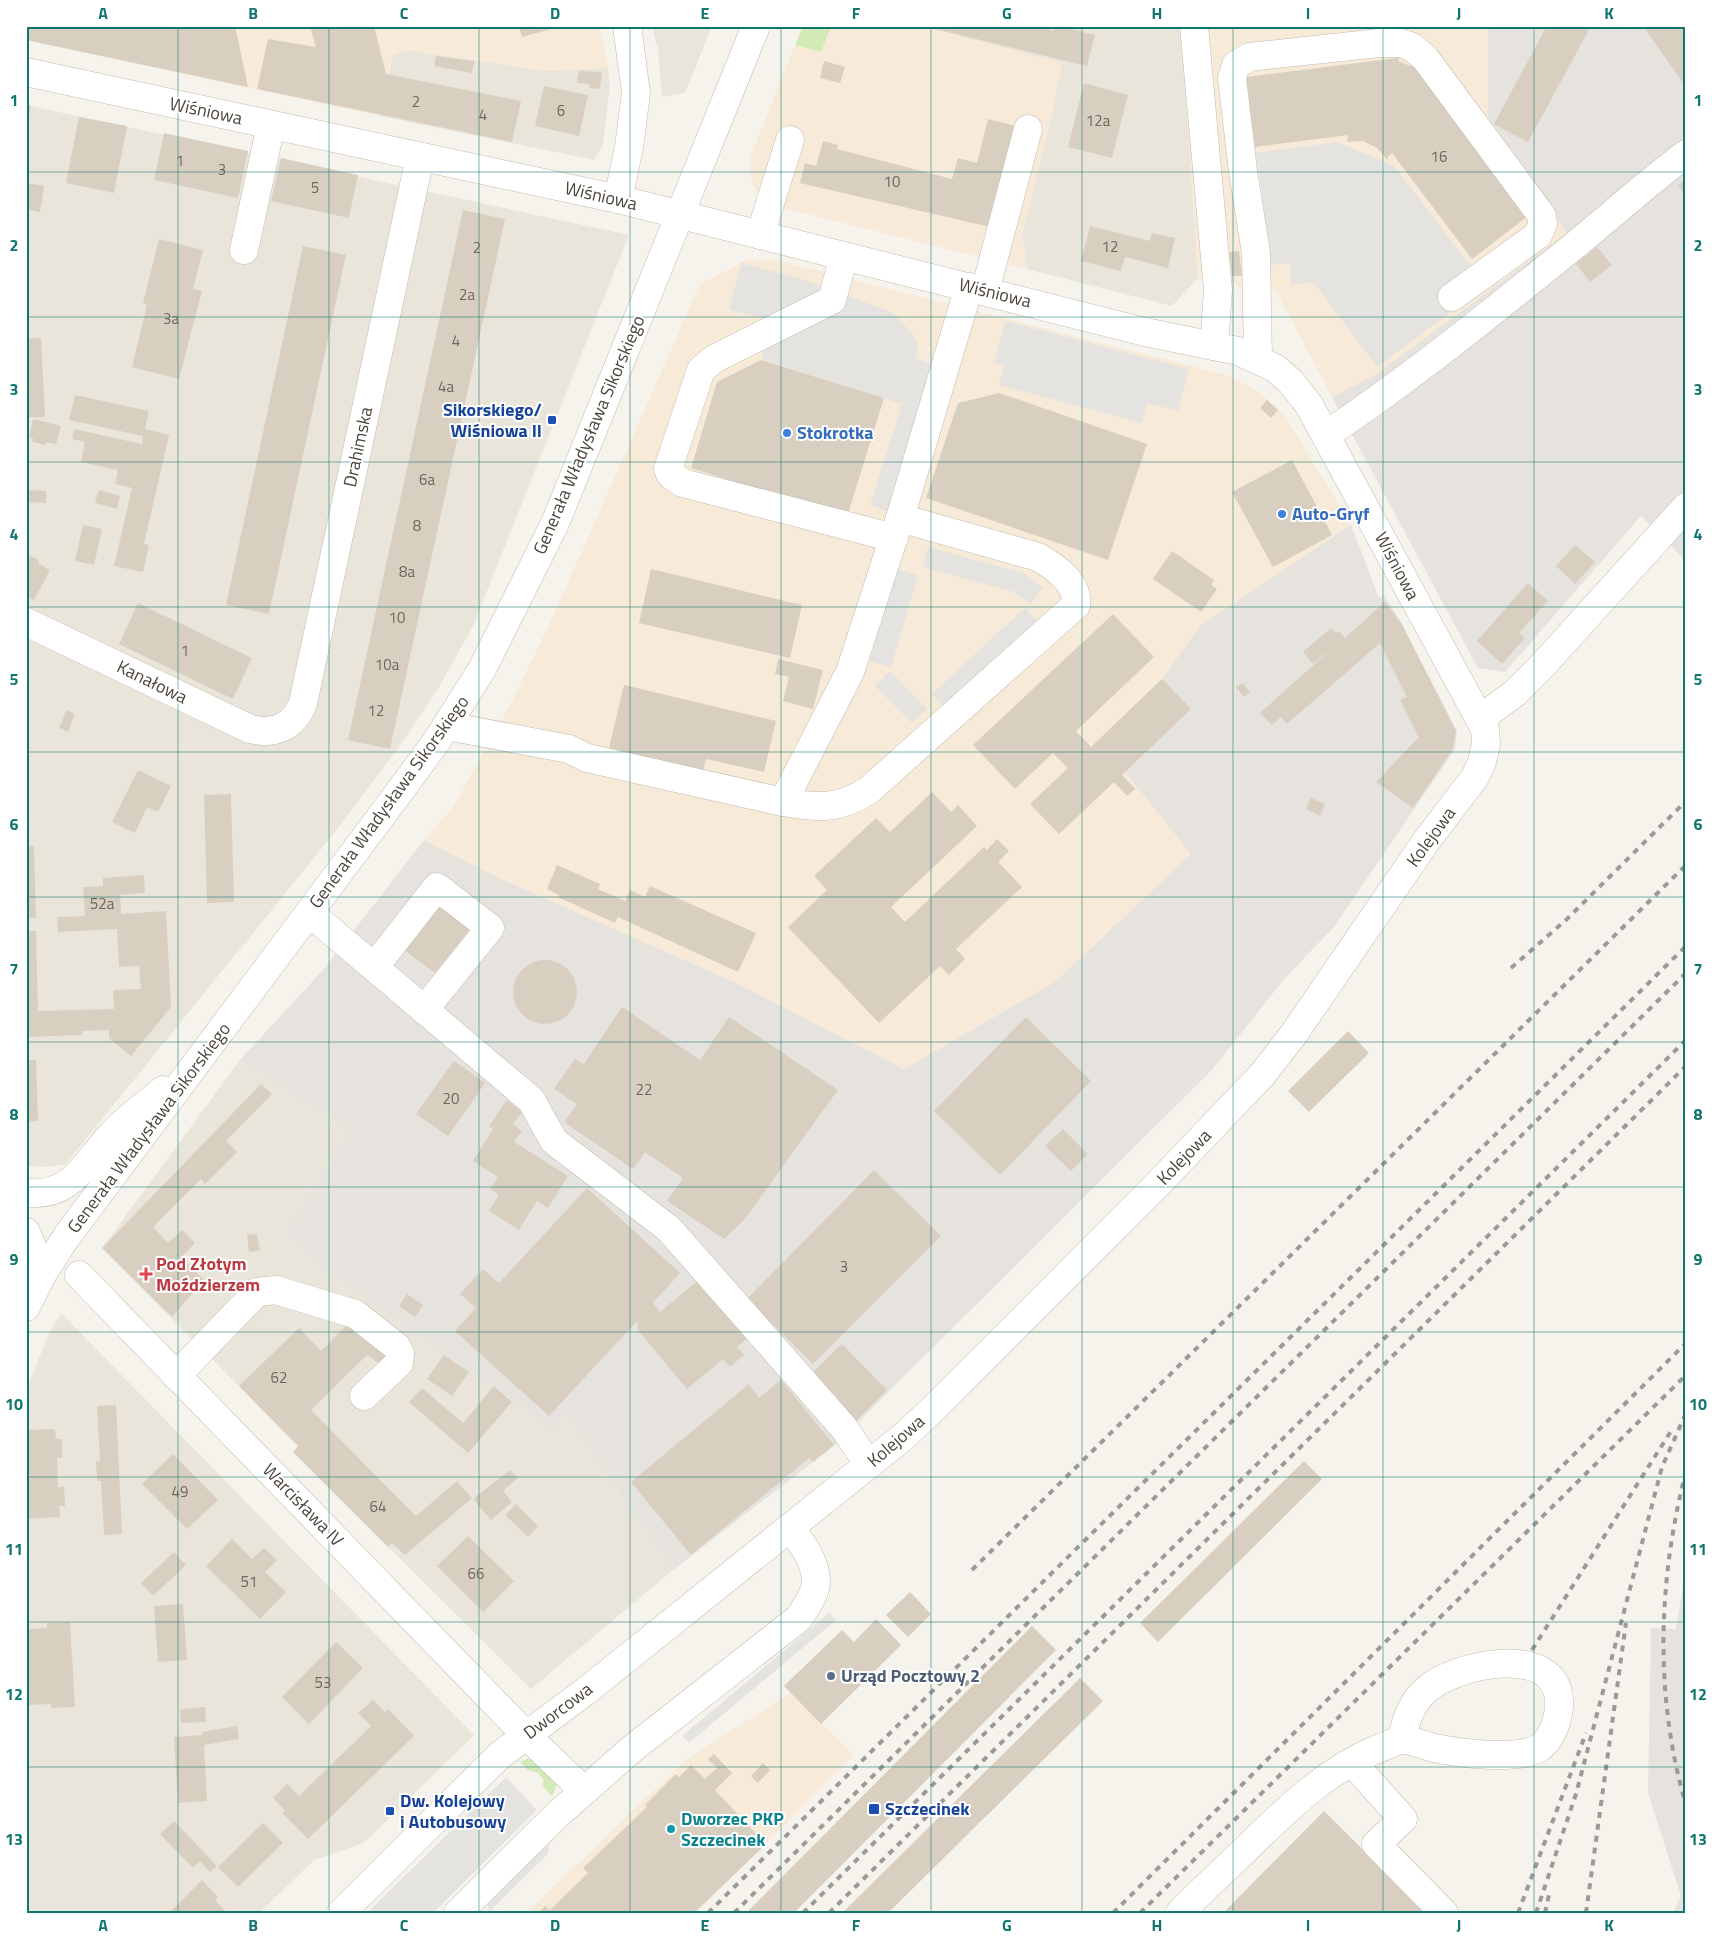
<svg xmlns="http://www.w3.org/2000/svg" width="1712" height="1939" viewBox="0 0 1712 1939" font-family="'Titillium Web',sans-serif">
  <rect width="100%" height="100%" fill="#f6f3ec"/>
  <g fill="#eae5da">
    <path d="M652,26h60l-27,67 -23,4 -4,-48z"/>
    <path d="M923,26h258l17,252 -26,28 -145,-37 -5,-35 30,-119z"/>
    <path d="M407,50l139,21 62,-3 2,16 -7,61 -9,15 -214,-44 13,-62z"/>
    <path d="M26,105l603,130 -156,391 -34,61 -42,63 -62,82 -267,329 -5,4 -21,2 -16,-2z"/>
    <path d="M240,1060l111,71 -67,103 53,43 132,95 25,14 58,45 14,-16 107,155 -142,119 -238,-237 5,-6 -196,-198z"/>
    <path d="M61,1313l413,422 -110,108 -50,17 -55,53h-233v-523l25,-61z"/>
  </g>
  <g fill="#f7ead8">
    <path d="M26,26h574l8,42 -62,3 -139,-21 -14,4 -13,62 -354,-76z"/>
    <path d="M831,26h91l140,37 -10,52 -30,119 5,35 -244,-61 -20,-9 -9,-13 -4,-15 1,-16 44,-110 26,7z"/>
    <path d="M1181,26h307v97l79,110 -192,142 -43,22 -57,-108 -31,2 -12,-9 -34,-4z"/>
    <path d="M749,259l27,1 447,114 18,8 19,11 25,23 66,109 -150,100 -39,54 -65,63 28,30 66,82 -136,128 -151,87 -170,-87 -226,-100 -84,-42 29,-33 59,-105 49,-103 139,-315z"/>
    <path d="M790,1693l64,62 -158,158h-170l159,-152z"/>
  </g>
  <g fill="#e6e2dd">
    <path d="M1488,26h198v535l-45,-45 -136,156 -27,-4 -146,-271 43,-22 192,-142 -79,-110z"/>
    <path d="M1351,525l28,73 5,-3 17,27 56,109 -2,18 -121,178 -49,51 -73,92 -377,375 -162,125 -107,-155 -14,16 -58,-45 -25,-14 -132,-95 -53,-43 67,-103 -111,-71 83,-90 101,-130 84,42 226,100 170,87 151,-87 136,-128 -66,-82 -29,-30 66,-63 39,-54z"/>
    <path d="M1686,1569v344h-13l8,-17 -33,-103 3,-165 25,1z"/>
  </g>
  <g fill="#d2eab5">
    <path d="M803,26h28l-10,26 -26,-7z"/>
    <path d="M527,1759h6l24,24 -5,13 -9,-10v-7l-5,-6 -10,-3 -8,-8z"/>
  </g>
  <g fill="#e5e3e0">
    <path d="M1337,142l57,24 92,120 -109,81 -63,-84 -23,1 -1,-21 -18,2 -16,-112z"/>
    <path d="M741,263l57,15 88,32 10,6 17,19 4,8 -1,16 20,7 -46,146 -20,-7 32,-101 -141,-45 10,-39 -42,-10z"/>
    <path d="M1005,321l184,48 -11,42 -31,-8 -5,20 -143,-38 5,-20 -10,-2z"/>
    <path d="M928,547l96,26 19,15 -13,16 -16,-12 -91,-25z"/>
    <path d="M897,569l21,6 -27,92 -21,-6z"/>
    <path d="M1025,608l14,15 -93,86 -14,-15z"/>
    <path d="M890,671l37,38 -15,14 -37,-37z"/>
    <path d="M829,1613l7,7 -147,123 -7,-7z"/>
    <path d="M506,1777l31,33 -104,103h-66z"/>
    <path d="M550,1835l-2,18 -4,5 -55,54 -2,-15z"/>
  </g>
  <g fill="#d8cfc1">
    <path d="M26,26h209l13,61 -222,-47z"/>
    <path d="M310,26h64l12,48 135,27 -9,41 -255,-53 11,-50 48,8z"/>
    <path d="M519,26h40v1l-37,10z"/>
    <path d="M1034,26l20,5 1,-5h5l35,9 -8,31 -160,-39z"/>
    <path d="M1547,26h44l-63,116 -34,-18z"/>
    <path d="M1643,26h43v61z"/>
    <path d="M1398,55l2,1 -2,5 12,5 3,-5 115,155 -56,43 -80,-106 -4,3v4l-11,-12 -14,-7 -16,1 1,-7 -93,12 -9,-70 151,-19z"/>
    <path d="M436,56l38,5 -2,12 -38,-7z"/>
    <path d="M824,61l21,6 -5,16 -20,-5z"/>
    <path d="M579,71l23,1 -2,17 -11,-1 1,-4 -13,-1z"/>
    <path d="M1084,83l44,12 -16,63 -44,-11z"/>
    <path d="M544,86l44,9 -9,41 -44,-10z"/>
    <path d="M26,105l5,1 -4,21h-1z"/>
    <path d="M79,117l48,9 -13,67 -48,-10z"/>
    <path d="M988,119l28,7 -26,101 -190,-44 5,-20 11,3 7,-25 15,4 -1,4 115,30 6,-21 19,5z"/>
    <path d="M164,133l84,18 -10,47 -84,-18z"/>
    <path d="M281,158l77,17 -9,43 -78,-17z"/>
    <path d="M1686,179v17l-8,-11z"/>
    <path d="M26,183l18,3 -4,26 -14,-3z"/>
    <path d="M463,210l42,9 -115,530 -42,-9z"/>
    <path d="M1090,226l60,15 2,-8 23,5 -7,30 -43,-11 -4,14 -40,-10z"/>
    <path d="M159,239l44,11 -10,39 9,2 -23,88 -47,-12 15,-62 -4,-2z"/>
    <path d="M303,246l43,9 -77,359 -43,-9z"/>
    <path d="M1597,247l15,18 -22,17 -14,-18z"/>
    <path d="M1239,251l3,25h-10l-3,-24z"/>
    <path d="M41,338l4,79h-19v-78z"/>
    <path d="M761,360l123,38 -37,119 -156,-49 26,-86z"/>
    <path d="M999,393l148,51 -39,116 -182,-62 32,-95z"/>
    <path d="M75,395l74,16 -4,18 24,6 -25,109 5,1 -6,27 -29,-6 18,-78 -17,-4 3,-14 -37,-8 4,-20 -13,-3 2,-10 68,15 1,-8 -74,-16z"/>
    <path d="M1267,400l11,10 -7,8 -11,-10z"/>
    <path d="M33,419l28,7 -5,18 -10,-2v3l-14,-3 1,-4 -4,-1z"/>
    <path d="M1292,460l40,75 -59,32 -41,-75z"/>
    <path d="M28,490l18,1v12l-19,-1z"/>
    <path d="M99,490l21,6 -3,13 -22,-6z"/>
    <path d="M83,525l19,4 -8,36 -19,-4z"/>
    <path d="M1575,545l20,17 -20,22 -19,-18z"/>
    <path d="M1172,551l42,29 -3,5 6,4 -16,23 -48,-33z"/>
    <path d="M26,554l13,6 -1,3 12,7 -16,30 -8,-4z"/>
    <path d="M651,569l151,36 -12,53 -151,-35z"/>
    <path d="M1528,583l20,18 -29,32 6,5 -23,26 -25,-23z"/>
    <path d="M1385,602l16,21 55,108 -3,18 -40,59 -37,-26 43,-45 -19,-37 7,-3 -27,-54 -93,81 -6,-7 -9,8 -12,-12 78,-70 -25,21 -10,-12 28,-24 5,5 3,-2 6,7z"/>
    <path d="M138,603l114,55 -19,41 -114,-55z"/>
    <path d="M1113,614l41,43 -78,74 15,16 71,-68 29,30 -69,66 13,14 -8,7 -13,-14 -55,52 -29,-30 38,-36 -15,-15 -38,36 -42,-44z"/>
    <path d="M778,659l45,11 -10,39 -30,-8 6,-24 -14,-3z"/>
    <path d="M1243,683l7,9 -6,5 -8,-10z"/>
    <path d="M624,685l152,36 -12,51 -58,-13 -4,15 -94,-22z"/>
    <path d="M67,710l8,4 -7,18 -9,-4z"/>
    <path d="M138,770l33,16 -13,26 -11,-5 -12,26 -23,-11z"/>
    <path d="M932,792l19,20 7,-7 19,21 -86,81 14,15 79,-75 3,3 10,-11 12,12 -11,11 24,25 -66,62 9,10 -16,16 -9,-9 -61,57 -91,-96 39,-37 -13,-14 62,-58 14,14z"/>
    <path d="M231,794l3,108 -27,1 -3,-108z"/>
    <path d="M1311,798l14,6 -5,12 -14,-7z"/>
    <path d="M26,846h8l2,72h-10z"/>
    <path d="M557,865l43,19 -2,5 27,12 5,-11 15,7 5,-11 106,47 -18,39 -120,-55 -3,6 -57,-26 1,-2 -12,-6z"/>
    <path d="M144,875l1,18 -25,2 1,19 45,-3 5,96 -40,49 -22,-18v-8l-27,1v4l-56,2v-106h10l2,80 76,-2 -1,-19 28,-1 -2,-23 -20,1 -2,-38 -59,3 -1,-15 28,-1 -2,-29 20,-1v-8z"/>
    <path d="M453,885l32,25 -50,63 -33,-25z"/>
    <circle cx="545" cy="992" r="32"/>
    <path d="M622,1007l78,53 29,-43 109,73 -94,130 -20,19 -57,-38 16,-23 -38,-26 -12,17 -69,-47 13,-18 -23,-15 21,-30 9,5z"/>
    <path d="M1026,1017l65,64 -91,94 -66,-64z"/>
    <path d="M1348,1031l21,22 -60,59 -21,-21z"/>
    <path d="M26,1060h10l2,61 -12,1z"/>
    <path d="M454,1061l31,22 -37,53 -32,-22z"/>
    <path d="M261,1084l11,10 -46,47 11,11 -32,32 -4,-5 -48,48 15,16 14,-13 13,13 -14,14 23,23 -32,37 -70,-69z"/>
    <path d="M507,1100l15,12 -9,12 9,7 -8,11 54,34 -20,32 -11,-7 -18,29 -30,-19 10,-16 -9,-6 8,-12 -25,-16 20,-32 -4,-3z"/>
    <path d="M1063,1129l25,25 -17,17 -26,-25z"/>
    <path d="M874,1170l67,66 -128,128 -66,-65z"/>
    <path d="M587,1188l93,85 -27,30 7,9 41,-34 48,59 -12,10 7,8 -14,12 -7,-8 -36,30 -49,-59 -1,-9 -88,95 -94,-85 21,-23 -16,-14 23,-25 16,14z"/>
    <path d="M257,1234l3,17 -11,1 -2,-17z"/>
    <path d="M407,1294l16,11 -8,12 -16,-11z"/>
    <path d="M352,1320l42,31 -14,13 -13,-9 -56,55 105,106 41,-35 15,17 -67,57 -13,-12 -4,4 -95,-95 5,-6 -59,-60 60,-58 22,23z"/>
    <path d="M842,1344l45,46 -31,31 -45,-47z"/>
    <path d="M444,1355l25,17 -17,24 -25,-17z"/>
    <path d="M781,1380l53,65 -21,17 -4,-4 -118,97 -60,-73 118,-98 10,14z"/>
    <path d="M494,1386l18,16 -44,51 -59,-51 13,-14 41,35z"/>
    <path d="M116,1405l6,129 -18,1 -3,-54h-4l-1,-20h4l-3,-55z"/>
    <path d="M55,1429l1,10h6v19h-5l1,29h6l1,19h-6l1,11 -34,2v-89z"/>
    <path d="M173,1454l45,46 -31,29 -45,-45z"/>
    <path d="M1304,1461l18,18 -164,163 -18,-19z"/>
    <path d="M510,1470l8,8 -15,13 9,11 -21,18 -18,-21z"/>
    <path d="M516,1504l22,22 -10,11 -23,-22z"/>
    <path d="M468,1536l46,45 -31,31 -46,-46z"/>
    <path d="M232,1539l20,20 12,-11 13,12 -12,12 21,20 -26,27 -54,-53z"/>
    <path d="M174,1552l12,13 -33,31 -12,-13z"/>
    <path d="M910,1592l21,22 -23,23 -22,-22z"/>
    <path d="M183,1604l4,56 -29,2 -4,-56z"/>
    <path d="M876,1619l25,26 -80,79 -37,-38 58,-56 12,12z"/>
    <path d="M70,1622l5,85 -24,1v-4l-23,1 -2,-76 21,-1v-5z"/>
    <path d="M1032,1626l24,24 -262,263h-48z"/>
    <path d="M336,1642l27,26 -54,56 -27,-27z"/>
    <path d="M1080,1678l23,23 -215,212h-46z"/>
    <path d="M373,1700l12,12 3,-3 26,27 -106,103 -26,-26 3,-3 -12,-12 14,-14 12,12 72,-70 -13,-13z"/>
    <path d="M205,1707l1,15 -25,1 -1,-14z"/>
    <path d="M237,1726l2,13 -35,6 3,56 -29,2 -4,-66 28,-2v-3z"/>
    <path d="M714,1754l18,19 -17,17 51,54 -72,69h-156l7,-7 5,4 38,-37 -5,-5 64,-61 -2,-2 31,-31 3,3 12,-12 14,14 12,-11 -9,-9z"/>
    <path d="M763,1763l7,7 -12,13 -7,-7z"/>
    <path d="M1324,1811l103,102h-204z"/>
    <path d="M174,1821l43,45 -7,6 -10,-11 -7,7 -33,-34z"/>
    <path d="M263,1823l20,20 -45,44 -20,-20z"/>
    <path d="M202,1880l16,17 -3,3 12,13h-58z"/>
  </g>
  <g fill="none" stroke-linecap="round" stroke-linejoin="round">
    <defs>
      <g id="minor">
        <path d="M1194,26l24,264 -4,56"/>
        <path d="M26,72l592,127 527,133 93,19 37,17 16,14 18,23 176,324 1,15 -4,18 -7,15 -48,63 -134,195 -31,40 -107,112 -221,221 -31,29 -317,254 -86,64 -159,158"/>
        <path d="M618,199l11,-52 7,-54 -9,-67"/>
        <path d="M760,235l30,-95"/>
        <path d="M244,250l27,-125"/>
        <path d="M844,256l-12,44 -118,59 -13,11 -33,99 3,6 12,8 211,55"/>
        <path d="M985,291l43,-162"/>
        <path d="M1258,359l-2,-106 -13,-82 -11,-93 4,-13 13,-8 130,-14h22l11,4 13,11 117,158 1,7 -5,12 -86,62"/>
        <path d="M1326,435c86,-58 168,-124 248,-189 38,-31 73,-63 112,-92"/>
        <path d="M26,622l224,107c24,6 44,-2 53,-26l117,-546"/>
        <path d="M1481,718l34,-25 27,-27 144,-159"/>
        <path d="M447,726l122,23 18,9 196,44 67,-130 50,-154 69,-231"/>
        <path d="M783,802c34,6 56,8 86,-12l207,-185c3,-22 -21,-38 -38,-48l-138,-39"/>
        <path d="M310,913l221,187 23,41 115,88 175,199 25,37"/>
        <path d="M375,966l62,-79 53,41 -66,82"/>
        <path d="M26,1193c45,4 58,-28 84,-57 15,-17 36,-31 53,-46"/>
        <path d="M26,1232l17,41"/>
        <path d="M79,1275l447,460 58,56"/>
        <path d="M26,1307l17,-34 24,-37 333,-445 36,-49 45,-71 75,-150 200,-495"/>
        <path d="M176,1376l81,-84 19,-2 79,24 42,33 3,7 -1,9 -35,33"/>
        <path d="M1352,1762l51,57 -27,25 68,69"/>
        <path d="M458,1913l100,-99 75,-66 166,-130c6,-10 16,-23 17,-35 1,-20 -15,-41 -26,-56"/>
        <path d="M1180,1913c20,-21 42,-41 63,-61 41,-40 82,-82 137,-104 7,-2 15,-7 21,-8 10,-1 24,6 33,8 25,5 82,13 105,0 13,-8 21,-32 20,-47 -2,-59 -105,-37 -133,-11 -15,13 -21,31 -24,50"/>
      </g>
    </defs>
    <use href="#minor" stroke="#c2bbae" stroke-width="29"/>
    <use href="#minor" stroke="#fff" stroke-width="28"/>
    <g stroke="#9a9a9a" stroke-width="4" stroke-dasharray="6 6" stroke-linecap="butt">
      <path d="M1511,968l55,-48 120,-119"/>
      <path d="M1686,1471c-28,109 -32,225 0,334"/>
      <path d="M972,1570l714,-705"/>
      <path d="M1532,1650l141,-222"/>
      <path d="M708,1913l978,-967"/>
      <path d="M734,1913l952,-940"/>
      <path d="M803,1913l883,-873"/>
      <path d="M829,1913l857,-847"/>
      <path d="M1113,1913l573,-570"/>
      <path d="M1140,1913l546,-538"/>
      <path d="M1518,1913l68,-180"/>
      <path d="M1536,1913l40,-119 86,-327 24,-54"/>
      <path d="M1545,1913l5,-23"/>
      <path d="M1586,1913l40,-290"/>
    </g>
  </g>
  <path fill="none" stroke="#0f766e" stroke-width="1" stroke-opacity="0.55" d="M178,26v1887M329,26v1887M479,26v1887M630,26v1887M781,26v1887M931,26v1887M1082,26v1887M1233,26v1887M1383,26v1887M1534,26v1887M26,172h1660M26,317h1660M26,462h1660M26,607h1660M26,752h1660M26,897h1660M26,1042h1660M26,1187h1660M26,1332h1660M26,1477h1660M26,1622h1660M26,1767h1660"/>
  <g fill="#1a4fb4" stroke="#fff" stroke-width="2">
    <rect x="547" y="415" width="10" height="10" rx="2.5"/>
    <rect x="868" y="1803" width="12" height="12" rx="2.5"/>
    <rect x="385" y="1806" width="10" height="10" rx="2.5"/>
  </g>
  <g fill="#3f7fe0" stroke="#fff" stroke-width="2">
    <circle cx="787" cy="433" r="5"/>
    <circle cx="1282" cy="514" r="5"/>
  </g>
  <path fill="#e0444e" stroke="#fff" stroke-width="2" d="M143.5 1266.5h5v5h5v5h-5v5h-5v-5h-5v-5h5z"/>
  <circle fill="#5c6f8a" stroke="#fff" stroke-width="2" cx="831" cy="1676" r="5"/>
  <circle fill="#0f9aa8" stroke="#fff" stroke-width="2" cx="671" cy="1829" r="5"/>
  <g text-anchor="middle" stroke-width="4" stroke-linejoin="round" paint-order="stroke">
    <g font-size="15" fill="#6e675b">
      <text x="416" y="107">2</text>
      <text x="561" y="116">6</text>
      <text x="483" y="120">4</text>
      <text x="1098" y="126">12a</text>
      <text x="1439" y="162">16</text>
      <text x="180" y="166">1</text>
      <text x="222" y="175">3</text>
      <text x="892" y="187">10</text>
      <text x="315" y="193">5</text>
      <text x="1110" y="252">12</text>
      <text x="477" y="253">2</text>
      <text x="467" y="300">2a</text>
      <text x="171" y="324">3a</text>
      <text x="456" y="346">4</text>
      <text x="446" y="392">4a</text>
      <text x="427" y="485">6a</text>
      <text x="417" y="531">8</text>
      <text x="407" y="577">8a</text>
      <text x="397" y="623">10</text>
      <text x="185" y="656">1</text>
      <text x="387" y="670">10a</text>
      <text x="376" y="716">12</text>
      <text x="102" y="909">52a</text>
      <text x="644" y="1095">22</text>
      <text x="451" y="1104">20</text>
      <text x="844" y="1272">3</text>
      <text x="279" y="1383">62</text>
      <text x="180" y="1497">49</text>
      <text x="378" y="1512">64</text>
      <text x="476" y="1579">66</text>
      <text x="249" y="1587">51</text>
      <text x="323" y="1688">53</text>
    </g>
    <g font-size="18" fill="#4b4439" stroke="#fff">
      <text transform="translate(206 111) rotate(12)" y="6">Wiśniowa</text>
      <text transform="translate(601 196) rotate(13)" y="6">Wiśniowa</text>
      <text transform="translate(995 293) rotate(14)" y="6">Wiśniowa</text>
      <text transform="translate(589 435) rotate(-67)" y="6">Generała Władysława Sikorskiego</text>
      <text transform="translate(358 447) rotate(-78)" y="6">Drahimska</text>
      <text transform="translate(1397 566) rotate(62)" y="6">Wiśniowa</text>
      <text transform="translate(152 682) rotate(26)" y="6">Kanałowa</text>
      <text transform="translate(389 802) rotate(-54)" y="6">Generała Władysława Sikorskiego</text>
      <text transform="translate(1431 837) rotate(-54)" y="6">Kolejowa</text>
      <text transform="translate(149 1128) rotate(-53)" y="6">Generała Władysława Sikorskiego</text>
      <text transform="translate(1184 1157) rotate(-46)" y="6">Kolejowa</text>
      <text transform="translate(896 1441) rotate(-41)" y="6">Kolejowa</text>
      <text transform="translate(303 1505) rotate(46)" y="6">Warcisława IV</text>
      <text transform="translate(558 1711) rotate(-37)" y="6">Dworcowa</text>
    </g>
    <g font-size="18" font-weight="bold" fill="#164399" stroke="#fff" text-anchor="start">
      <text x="542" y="416" text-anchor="end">Sikorskiego/<tspan x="542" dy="21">Wiśniowa II</tspan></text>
      <text x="400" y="1807">Dw. Kolejowy<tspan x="400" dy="21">i Autobusowy</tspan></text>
      <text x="885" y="1815">Szczecinek</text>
    </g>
    <g font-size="18" font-weight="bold" fill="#366cbe" stroke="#fff" text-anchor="start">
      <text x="797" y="439">Stokrotka</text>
      <text x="1292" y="520">Auto-Gryf</text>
    </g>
    <g font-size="18" font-weight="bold" fill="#be3a42" stroke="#fff" text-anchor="start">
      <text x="156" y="1270">Pod Złotym<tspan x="156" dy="21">Moździerzem</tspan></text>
    </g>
    <g font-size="18" font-weight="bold" fill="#4e5e75" stroke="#fff" text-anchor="start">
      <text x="841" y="1682">Urząd Pocztowy 2</text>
    </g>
    <g font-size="18" font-weight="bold" fill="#0d838f" stroke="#fff" text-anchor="start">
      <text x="681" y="1825">Dworzec PKP<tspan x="681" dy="21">Szczecinek</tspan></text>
    </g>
  </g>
  <rect width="1712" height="1939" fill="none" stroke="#ffffff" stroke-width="55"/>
  <rect x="28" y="28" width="1656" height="1884" fill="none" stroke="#0f766e" stroke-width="2"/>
  <g font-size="16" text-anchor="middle" font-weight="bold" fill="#0f766e">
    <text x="103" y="19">A</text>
    <text x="253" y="19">B</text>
    <text x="404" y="19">C</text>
    <text x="555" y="19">D</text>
    <text x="705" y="19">E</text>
    <text x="856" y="19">F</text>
    <text x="1007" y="19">G</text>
    <text x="1157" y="19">H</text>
    <text x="1308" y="19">I</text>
    <text x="1459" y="19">J</text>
    <text x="1609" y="19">K</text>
    <text x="14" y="106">1</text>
    <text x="1698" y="106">1</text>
    <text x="14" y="251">2</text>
    <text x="1698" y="251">2</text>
    <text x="14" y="395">3</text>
    <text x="1698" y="395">3</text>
    <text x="14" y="540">4</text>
    <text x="1698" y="540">4</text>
    <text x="14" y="685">5</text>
    <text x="1698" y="685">5</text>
    <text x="14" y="830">6</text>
    <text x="1698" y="830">6</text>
    <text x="14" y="975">7</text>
    <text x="1698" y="975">7</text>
    <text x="14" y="1120">8</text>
    <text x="1698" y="1120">8</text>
    <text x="14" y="1265">9</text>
    <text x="1698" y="1265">9</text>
    <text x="14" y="1410">10</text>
    <text x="1698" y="1410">10</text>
    <text x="14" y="1555">11</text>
    <text x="1698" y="1555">11</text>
    <text x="14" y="1700">12</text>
    <text x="1698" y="1700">12</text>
    <text x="14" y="1845">13</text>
    <text x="1698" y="1845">13</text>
    <text x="103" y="1931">A</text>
    <text x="253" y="1931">B</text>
    <text x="404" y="1931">C</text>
    <text x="555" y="1931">D</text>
    <text x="705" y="1931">E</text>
    <text x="856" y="1931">F</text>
    <text x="1007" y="1931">G</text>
    <text x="1157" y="1931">H</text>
    <text x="1308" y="1931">I</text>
    <text x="1459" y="1931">J</text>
    <text x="1609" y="1931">K</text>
  </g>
</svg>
